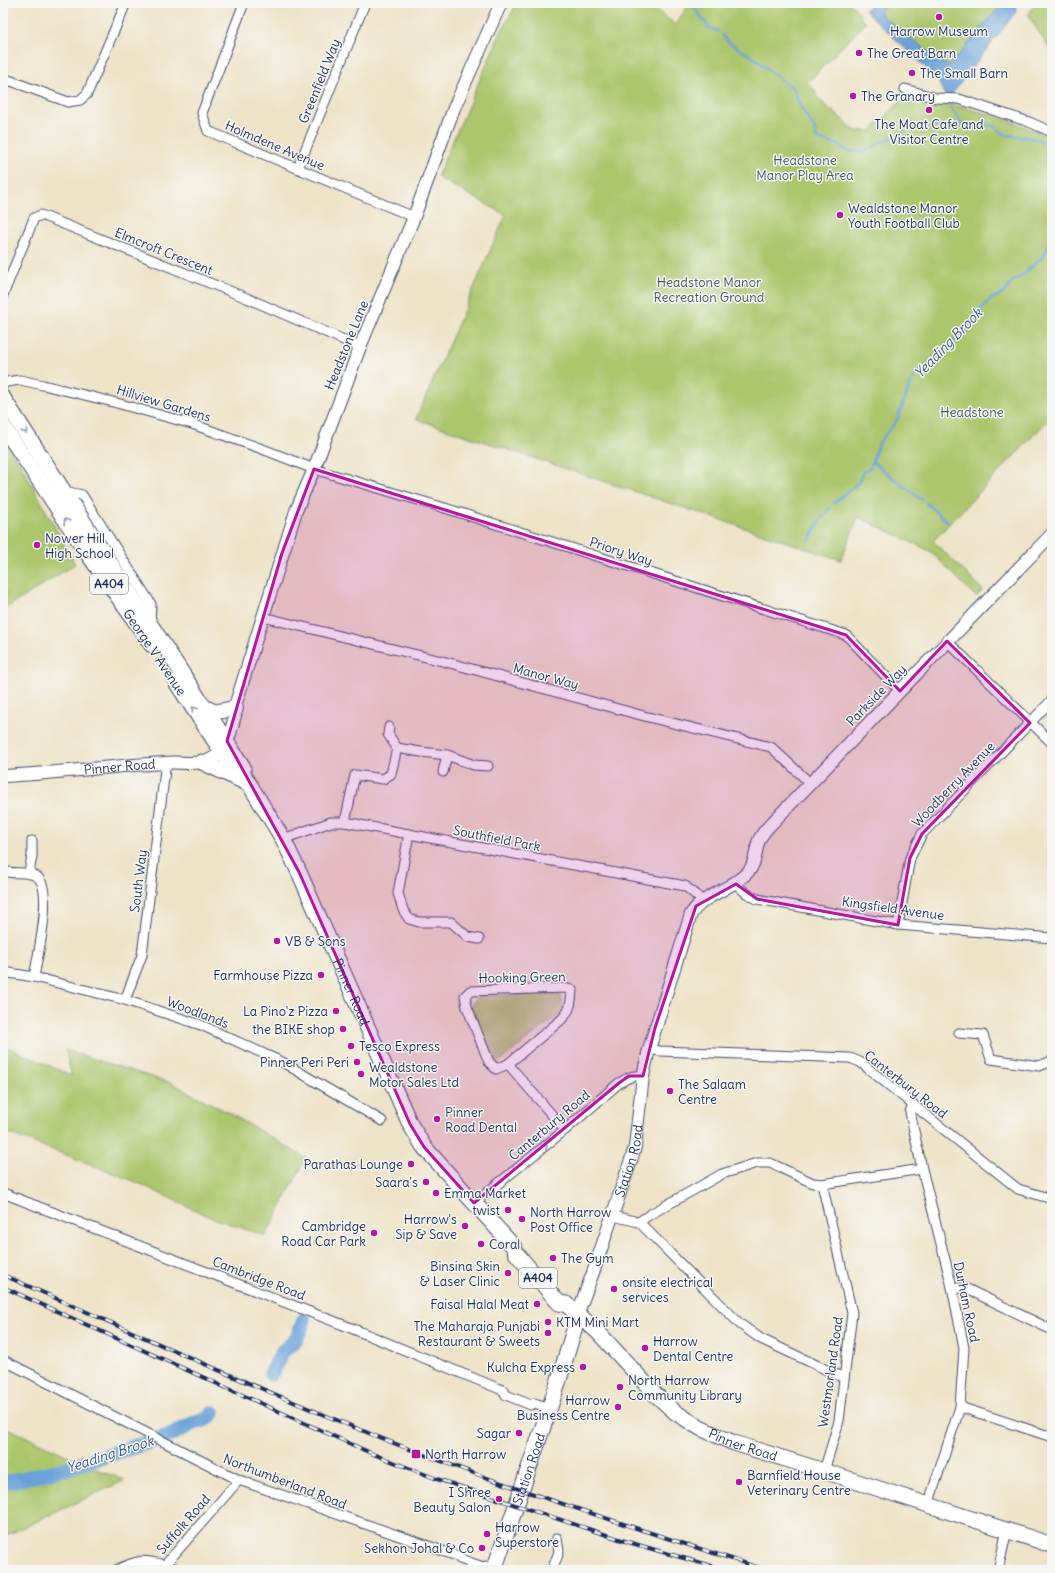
<svg xmlns="http://www.w3.org/2000/svg" width="1055" height="1573" viewBox="0 0 1055 1573" font-family="Delius,sans-serif">
  <rect width="100%" height="100%" fill="#f6f6f2"/>
  <filter id="ink" filterUnits="userSpaceOnUse"><feTurbulence type="fractalNoise" baseFrequency=".025" numOctaves="2"/><feDisplacementMap in="SourceGraphic" scale="8" xChannelSelector="R" yChannelSelector="G"/><feConvolveMatrix kernelMatrix="1 2 1 2 8 2 1 2 1" color-interpolation-filters="sRGB"/></filter>
  <filter id="wash" filterUnits="userSpaceOnUse"><feTurbulence type="fractalNoise" baseFrequency=".012" numOctaves="4" result="noise"/><feDisplacementMap in="SourceGraphic" scale="16" xChannelSelector="R" yChannelSelector="G"/><feGaussianBlur stdDeviation="0.9" result="paint"/><feColorMatrix in="noise" values="0 0 0 0 0 0 0 0 0 0 0 0 0 0 0 0 0 1.4 0 .05"/><feComposite in="paint" operator="in"/></filter>
  <g filter="url(#wash)">
    <rect width="100%" height="100%" fill="#eee3c7"/>
    <g fill="#acc66c" stroke="#647a65">
      <path d="M517,3h133l25,22 15,-22h159l12,11 -2,3 7,5 -59,61 7,6 3,9 39,33h15l36,-36c50,10 99,21 145,43v278l-119,125 50,49 -7,7 -46,-46 -72,-34 -17,43 -425,-141 90,-204 -69,-38 63,-143z"/>
      <path d="M888,3h113v2l-51,60 -6,-1 -62,-48 -2,-5z"/>
      <path d="M1036,3h16v50l-24,-38z"/>
      <path d="M3,437l17,26 55,101 -72,46z"/>
      <path d="M559,993l6,17 -68,53 -27,-58 10,-9z"/>
      <path d="M3,1045l69,31 -7,-26 106,33 60,31 75,44 -40,78 -54,-18 -78,-37 -131,-50z"/>
      <path d="M3,1426l100,46 22,8 -122,57z"/>
    </g>
    <path fill="#69a2d8" stroke="#42689b" d="M872,3h16l-8,8 2,5 62,48 6,1 51,-60v-2h15v9l-65,83 -7,-1 -5,-11 -8,-10 -66,-63z"/>
    <g fill="none" stroke-linecap="round" stroke-linejoin="round">
      <g stroke="#69a2d8" stroke-width="2.5">
        <path d="M691,3l17,24 10,4"/>
        <path d="M722,35l6,7 28,17 17,15 21,15 5,15 15,24 3,11 22,6 9,7 14,-1 10,-3 36,-19 13,-2 42,-2h29l14,10 31,4 15,9"/>
        <path d="M951,108l12,17"/>
        <path d="M1052,206l-2,4 2,3"/>
        <path d="M873,462l49,38"/>
        <path d="M834,503l24,-20 5,-11 7,-4 6,-18 5,-10 16,-20 16,-43 10,-7 44,-42 14,-19 10,-10 13,-6 8,-11 12,-8 20,-19 8,-19"/>
        <path d="M926,503l22,19"/>
        <path d="M809,541l11,-21 10,-12"/>
      </g>
      <g stroke="#69a2d8" stroke-width="15">
        <path d="M271,1374l12,-23 13,-11 8,-20"/>
        <path d="M3,1483l61,-14 104,-33 24,-12 15,-5 6,-6"/>
      </g>
    </g>
  </g>
  <g filter="url(#ink)">
    <g fill="none" stroke-linecap="round" stroke-linejoin="round">
      <defs>
        <g id="minor">
          <path d="M244,3l-42,110 6,18 206,86"/>
          <path d="M3,78l65,24 12,-2 7,-6 39,-91"/>
          <path d="M905,89l31,9 23,1 70,23 23,10"/>
          <path d="M298,168l67,-165"/>
          <path d="M3,295l31,-77 7,-3 201,81 118,51"/>
          <path d="M3,384l4,-2 13,-2 23,5 70,17 79,22 73,26 49,19 134,40 398,126 54,56"/>
          <path d="M64,491l18,4 69,109 -1,19"/>
          <path d="M263,617l187,46 194,53 127,31 39,36"/>
          <path d="M947,641l105,102"/>
          <path d="M389,727l-1,7 9,14"/>
          <path d="M443,772l4,-17"/>
          <path d="M345,822l10,-47 28,4 8,-5 6,-26 24,4 26,3 27,10 14,1"/>
          <path d="M409,834l-11,59 5,17 6,9 10,3h32l17,15 11,2"/>
          <path d="M283,839l48,-17h14l340,64 18,15"/>
          <path d="M3,871c11,4 22,-1 33,5 19,11 1,82 -2,101"/>
          <path d="M29,873l3,-17v-15"/>
          <path d="M736,884l10,9 11,6 141,26 154,13"/>
          <path d="M898,925l12,-67 12,-24 130,-134"/>
          <path d="M3,972l31,5 91,23 76,25 83,38 98,58"/>
          <path d="M564,988l8,2c-1,13 -1,20 -11,30l-53,44 -12,5 -7,-7 -22,-55 -2,-11 5,-5z"/>
          <path d="M125,1000l17,-45 24,-193"/>
          <path d="M959,1033l24,2 8,24 48,7 13,-5"/>
          <path d="M649,1049l11,2 190,7 10,4 158,127 34,10"/>
          <path d="M508,1064l57,66"/>
          <path d="M913,1104l-3,8 12,57 30,118 12,61 -4,59 -32,98"/>
          <path d="M822,1184l30,129 -13,108 -15,50"/>
          <path d="M3,1193l343,133 154,63 4,2 2,4 25,10 3,-2 14,4"/>
          <path d="M474,1203l91,-73 54,-47c11,-6 12,-8 24,-7"/>
          <path d="M613,1216l26,6 101,102 21,15 83,39"/>
          <path d="M639,1222l10,-7 73,-41 35,-11h13l43,20 9,1 100,-15"/>
          <path d="M952,1287l15,2 85,41"/>
          <path d="M3,1360l236,120 218,76 3,3 23,8 3,-1"/>
          <path d="M960,1407l92,30"/>
          <path d="M165,1565l14,5"/>
          <path d="M116,1570c22,-10 25,-11 49,-5l74,-85"/>
          <path d="M552,1570l7,-18 -2,-14"/>
          <path d="M998,1570l9,-40"/>
        </g>
        <g id="tertiary">
          <path id="s1" d="M3,776c54,-3 108,-10 161,-13 17,-2 37,4 51,-6 15,-10 17,-33 22,-49l-1,-5 60,-192 18,-42 46,-122 54,-130 40,-109 47,-105"/>
          <path id="s2" d="M577,1315l17,-45 38,-113 3,-10 8,-71 6,-27 42,-135c13,-20 40,-24 57,-42 8,-8 7,-21 11,-32 3,-6 8,-12 13,-17l280,-289"/>
        </g>
        <g id="primary">
          <path id="s3" d="M3,398l240,369v7l40,65 16,33 111,252 14,23 90,100 2,6 43,50 7,1 31,27 59,64 19,17 25,16 34,15 90,28 228,74"/>
          <path d="M3,426l83,125 66,94"/>
          <path d="M176,682l54,82"/>
          <path d="M206,708l9,4 16,-3"/>
          <path d="M202,762l47,22"/>
          <path id="s4" d="M494,1570l63,-184 17,-56 3,-15"/>
        </g>
      </defs>
      <use href="#minor" stroke="#3b4a6e" stroke-width="11"/>
      <use href="#tertiary" stroke="#3b4a6e" stroke-width="14"/>
      <use href="#primary" stroke="#3b4a6e" stroke-width="17"/>
      <use href="#minor" stroke="#fff" stroke-width="9"/>
      <use href="#tertiary" stroke="#fff" stroke-width="12"/>
      <use href="#primary" stroke="#fff" stroke-width="15"/>
      <defs>
        <g id="rail">
          <path d="M3,1275c119,52 238,107 358,155 132,54 269,96 405,140"/>
          <path d="M3,1287l370,167 64,25 191,63 97,28"/>
        </g>
      </defs>
      <use href="#rail" stroke="#1b2f5e" stroke-width="4"/>
      <use href="#rail" stroke="#f6f6f2" stroke-width="2.5" stroke-dasharray="8" stroke-linecap="butt"/>
    </g>
    <defs><path id="oneway-chevron" d="M-2-3.5L2.5 0L-2 3.5" fill="none" stroke-width="1.6" stroke-linecap="round" stroke-linejoin="round"/></defs>
    <g stroke="#8d97ae">
      <use href="#oneway-chevron" transform="translate(25 431) rotate(56)"/>
      <use href="#oneway-chevron" transform="translate(66 521) rotate(-124)"/>
      <use href="#oneway-chevron" transform="translate(194 709) rotate(-123)"/>
      <use href="#oneway-chevron" transform="translate(545 1147) rotate(-39)"/>
    </g>
  </g>
  <path fill="#b5179e" fill-opacity="0.2" stroke="#b5179e" stroke-width="3" stroke-linejoin="round" d="M314,469l532,166 54,56 47,-50 83,82 -108,111 -12,24 -12,67 -141,-26 -21,-15 -40,22 -41,122 -12,48h-14l-10,7 -145,120 -50,-56 -14,-23 -111,-252 -72,-131 55,-188z"/>
  <g fill="#b5179e" stroke="#f6f6f2" stroke-width="1.5">
    <circle cx="939" cy="17" r="4"/>
    <circle cx="859" cy="53" r="4"/>
    <circle cx="912" cy="73" r="4"/>
    <circle cx="853" cy="96" r="4"/>
    <circle cx="929" cy="110" r="4"/>
    <circle cx="840" cy="215" r="4"/>
    <circle cx="37" cy="545" r="4"/>
    <circle cx="277" cy="941" r="4"/>
    <circle cx="321" cy="975" r="4"/>
    <circle cx="336" cy="1011" r="4"/>
    <circle cx="343" cy="1029" r="4"/>
    <circle cx="351" cy="1046" r="4"/>
    <circle cx="357" cy="1062" r="4"/>
    <circle cx="361" cy="1074" r="4"/>
    <circle cx="670" cy="1091" r="4"/>
    <circle cx="437" cy="1119" r="4"/>
    <circle cx="411" cy="1164" r="4"/>
    <circle cx="426" cy="1182" r="4"/>
    <circle cx="436" cy="1193" r="4"/>
    <circle cx="508" cy="1210" r="4"/>
    <circle cx="522" cy="1219" r="4"/>
    <circle cx="465" cy="1226" r="4"/>
    <circle cx="374" cy="1233" r="4"/>
    <circle cx="481" cy="1244" r="4"/>
    <circle cx="553" cy="1258" r="4"/>
    <circle cx="508" cy="1273" r="4"/>
    <circle cx="614" cy="1289" r="4"/>
    <circle cx="537" cy="1304" r="4"/>
    <circle cx="548" cy="1322" r="4"/>
    <circle cx="548" cy="1333" r="4"/>
    <circle cx="645" cy="1348" r="4"/>
    <circle cx="583" cy="1367" r="4"/>
    <circle cx="620" cy="1387" r="4"/>
    <circle cx="618" cy="1407" r="4"/>
    <circle cx="519" cy="1433" r="4"/>
    <rect x="411" y="1449" width="10" height="10" rx="2"/>
    <circle cx="739" cy="1482" r="4"/>
    <circle cx="499" cy="1499" r="4"/>
    <circle cx="487" cy="1534" r="4"/>
    <circle cx="482" cy="1548" r="4"/>
  </g>
  <g text-anchor="middle" stroke-width="3" stroke-linejoin="round" paint-order="stroke">
    <g fill="#f6f6f2" stroke="#5d6b8a" stroke-width="1">
      <rect x="90" y="574" width="38" height="20" rx="3"/>
      <rect x="519" y="1268" width="38" height="20" rx="3"/>
    </g>
    <g font-size="12" font-weight="bold" fill="#1b2f5e">
      <text x="109" y="588">A404</text>
      <text x="538" y="1282">A404</text>
    </g>
    <g font-size="13" fill="#1b2f5e" stroke="#f6f6f2" text-anchor="start">
      <text x="939" y="36" text-anchor="middle">Harrow Museum</text>
      <text x="867" y="58">The Great Barn</text>
      <text x="920" y="78">The Small Barn</text>
      <text x="861" y="101">The Granary</text>
      <text x="929" y="129" text-anchor="middle">The Moat Cafe and<tspan x="929" dy="15">Visitor Centre</tspan></text>
      <text x="848" y="213">Wealdstone Manor<tspan x="848" dy="15">Youth Football Club</tspan></text>
      <text x="45" y="543">Nower Hill<tspan x="45" dy="15">High School</tspan></text>
      <text x="285" y="946">VB &amp; Sons</text>
      <text x="313" y="980" text-anchor="end">Farmhouse Pizza</text>
      <text x="328" y="1016" text-anchor="end">La Pino'z Pizza</text>
      <text x="335" y="1034" text-anchor="end">the BIKE shop</text>
      <text x="359" y="1051">Tesco Express</text>
      <text x="349" y="1067" text-anchor="end">Pinner Peri Peri</text>
      <text x="369" y="1072">Wealdstone<tspan x="369" dy="15">Motor Sales Ltd</tspan></text>
      <text x="678" y="1089">The Salaam<tspan x="678" dy="15">Centre</tspan></text>
      <text x="445" y="1117">Pinner<tspan x="445" dy="15">Road Dental</tspan></text>
      <text x="403" y="1169" text-anchor="end">Parathas Lounge</text>
      <text x="418" y="1187" text-anchor="end">Saara's</text>
      <text x="444" y="1198">Emma Market</text>
      <text x="500" y="1215" text-anchor="end">twist</text>
      <text x="530" y="1217">North Harrow<tspan x="530" dy="15">Post Office</tspan></text>
      <text x="457" y="1224" text-anchor="end">Harrow's<tspan x="457" dy="15">Sip &amp; Save</tspan></text>
      <text x="366" y="1231" text-anchor="end">Cambridge<tspan x="366" dy="15">Road Car Park</tspan></text>
      <text x="489" y="1249">Coral</text>
      <text x="561" y="1263">The Gym</text>
      <text x="500" y="1271" text-anchor="end">Binsina Skin<tspan x="500" dy="15">&amp; Laser Clinic</tspan></text>
      <text x="622" y="1287">onsite electrical<tspan x="622" dy="15">services</tspan></text>
      <text x="529" y="1309" text-anchor="end">Faisal Halal Meat</text>
      <text x="556" y="1327">KTM Mini Mart</text>
      <text x="540" y="1331" text-anchor="end">The Maharaja Punjabi<tspan x="540" dy="15">Restaurant &amp; Sweets</tspan></text>
      <text x="653" y="1346">Harrow<tspan x="653" dy="15">Dental Centre</tspan></text>
      <text x="575" y="1372" text-anchor="end">Kulcha Express</text>
      <text x="628" y="1385">North Harrow<tspan x="628" dy="15">Community Library</tspan></text>
      <text x="610" y="1405" text-anchor="end">Harrow<tspan x="610" dy="15">Business Centre</tspan></text>
      <text x="511" y="1438" text-anchor="end">Sagar</text>
      <text x="425" y="1459">North Harrow</text>
      <text x="747" y="1480">Barnfield House<tspan x="747" dy="15">Veterinary Centre</tspan></text>
      <text x="491" y="1497" text-anchor="end">I Shree<tspan x="491" dy="15">Beauty Salon</tspan></text>
      <text x="495" y="1532">Harrow<tspan x="495" dy="15">Superstore</tspan></text>
      <text x="474" y="1553" text-anchor="end">Sekhon Johal &amp; Co</text>
    </g>
    <g font-size="13" fill="#1b2f5e" stroke="#f6f6f2">
      <text transform="translate(319 81) rotate(-68)" y="5">Greenfield Way</text>
      <text transform="translate(275 145) rotate(23)" y="5">Holmdene Avenue</text>
      <text transform="translate(164 251) rotate(22)" y="5">Elmcroft Crescent</text>
      <text transform="translate(346 345) rotate(-68)" y="5">Headstone Lane</text>
      <text transform="translate(164 403) rotate(17)" y="5">Hillview Gardens</text>
      <text transform="translate(621 551) rotate(18)" y="5">Priory Way</text>
      <text transform="translate(155 652) rotate(56)" y="5">George V Avenue</text>
      <text transform="translate(546 676) rotate(15)" y="5">Manor Way</text>
      <text transform="translate(876 695) rotate(-46)" y="5">Parkside Way</text>
      <text dy="5" stroke="none"><textPath href="#s1" startOffset="117">Pinner Road</textPath></text>
      <text transform="translate(953 784) rotate(-46)" y="5">Woodberry Avenue</text>
      <text transform="translate(497 838) rotate(11)" y="5">Southfield Park</text>
      <text transform="translate(138 881) rotate(-83)" y="5">South Way</text>
      <text transform="translate(893 908) rotate(8)" y="5">Kingsfield Avenue</text>
      <text transform="translate(522 977) rotate(-1)" y="5">Hooking Green</text>
      <text dy="5" stroke="none"><textPath href="#s3" startOffset="691">Pinner Road</textPath></text>
      <text transform="translate(198 1012) rotate(21)" y="5">Woodlands</text>
      <text transform="translate(906 1084) rotate(38)" y="5">Canterbury Road</text>
      <text transform="translate(549 1125) rotate(-40)" y="5">Canterbury Road</text>
      <text dy="5" stroke="none"><textPath href="#s2" startOffset="163">Station Road</textPath></text>
      <text transform="translate(259 1278) rotate(21)" y="5">Cambridge Road</text>
      <text transform="translate(967 1302) rotate(78)" y="5">Durham Road</text>
      <text transform="translate(830 1372) rotate(-82)" y="5">Westmorland Road</text>
      <text dy="5" stroke="none"><textPath href="#s3" startOffset="1306">Pinner Road</textPath></text>
      <text dy="5" stroke="none"><textPath href="#s4" startOffset="107">Station Road</textPath></text>
      <text transform="translate(285 1481) rotate(21)" y="5">Northumberland Road</text>
      <text transform="translate(183 1524) rotate(-49)" y="5">Suffolk Road</text>
    </g>
    <g font-size="13" fill="#465c62" stroke="#f6f6f2">
      <text x="805" y="165">Headstone<tspan x="805" dy="15">Manor Play Area</tspan></text>
      <text x="709" y="287">Headstone Manor<tspan x="709" dy="15">Recreation Ground</tspan></text>
      <text x="972" y="417">Headstone</text>
    </g>
    <g font-size="14" font-style="italic" fill="#365789" stroke="#f6f6f2">
      <text transform="translate(948 343) rotate(-46)" y="5">Yeading Brook</text>
      <text transform="translate(110 1454) rotate(-18)" y="5">Yeading Brook</text>
    </g>
  </g>
  <rect width="1055" height="1573" fill="none" stroke="#f6f6f2" stroke-width="16"/>
</svg>
